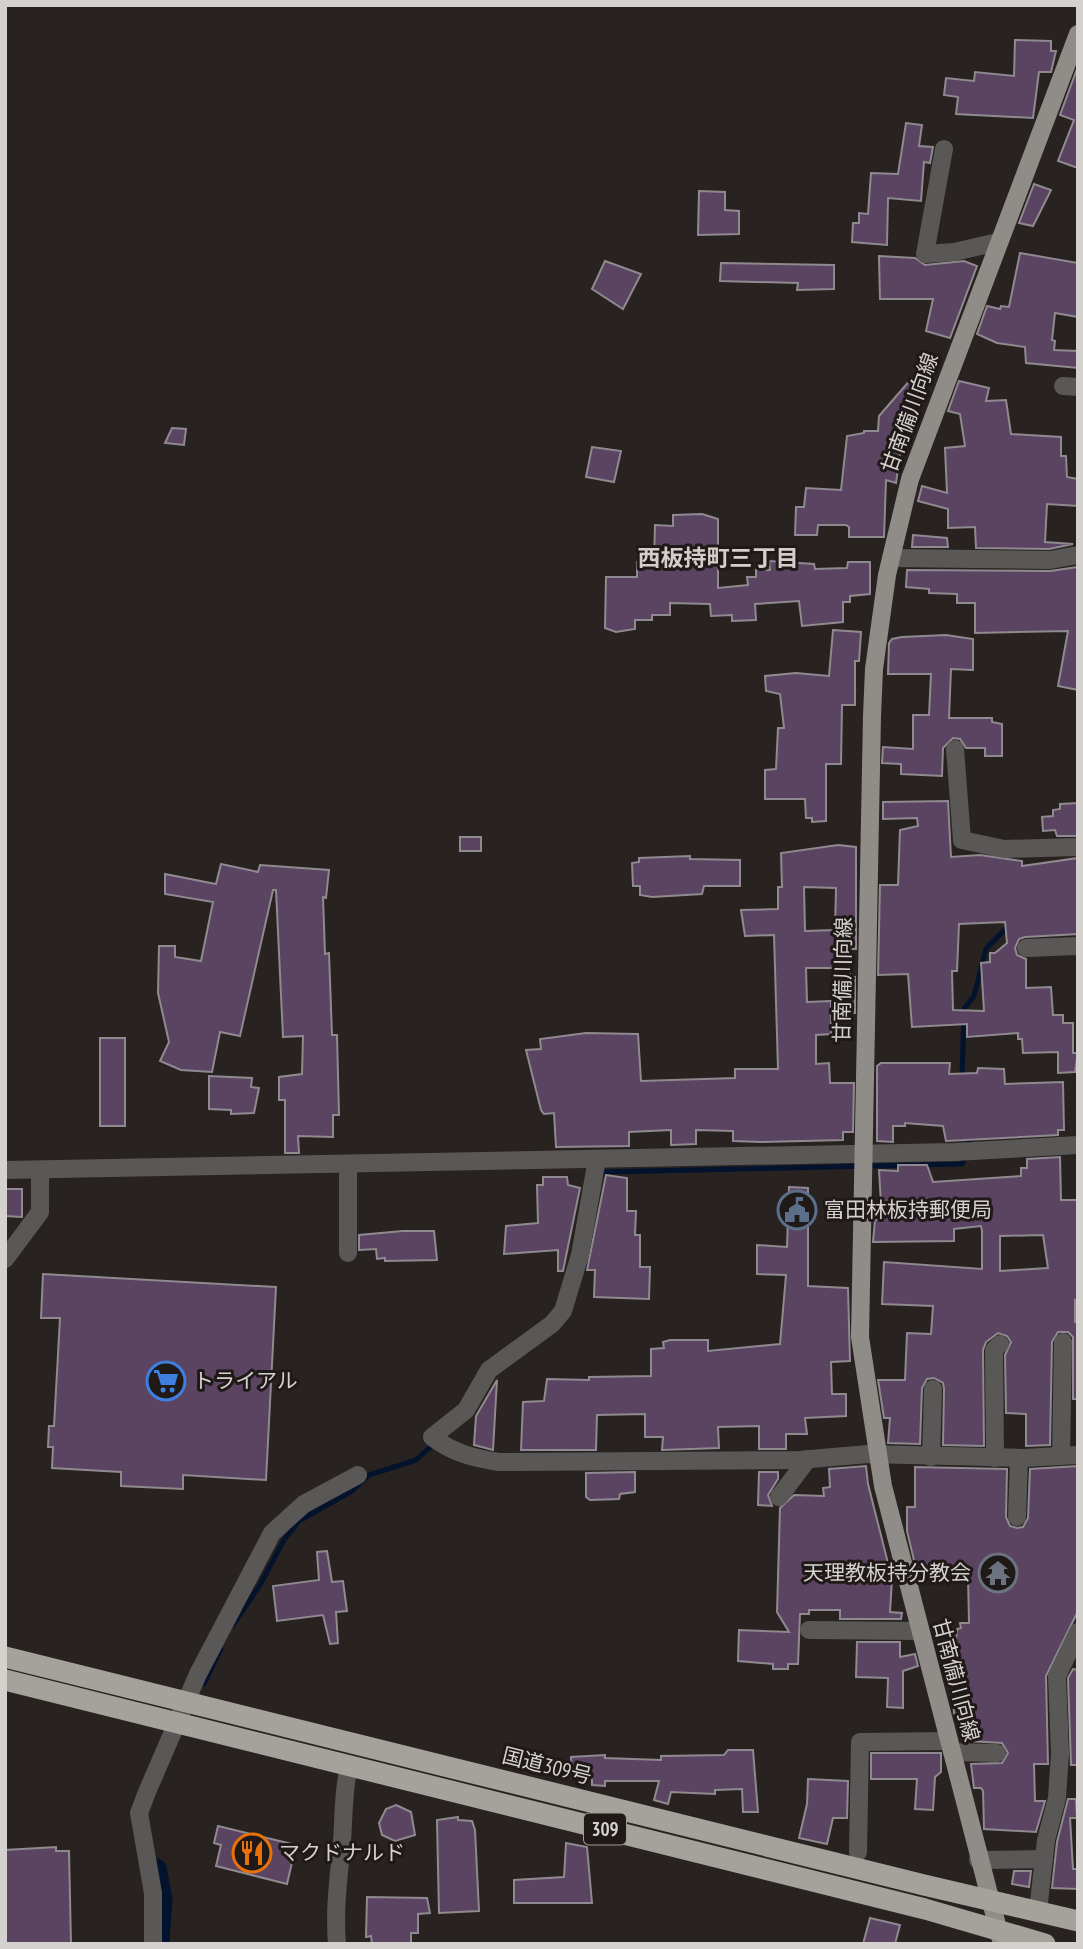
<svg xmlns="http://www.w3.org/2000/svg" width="1083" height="1949" viewBox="0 0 1083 1949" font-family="'PT Sans Narrow','Noto Sans JP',sans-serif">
  <rect width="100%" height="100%" fill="#282220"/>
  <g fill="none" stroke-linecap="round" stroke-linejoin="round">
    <g stroke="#03132e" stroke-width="5">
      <path d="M962,1080l2,-71 10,-13 12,-47 25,-26"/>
      <path d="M601,1176l1,-4 360,-8 8,-19 -2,-10"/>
      <path d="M584,1269l8,-35"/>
      <path d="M233,1625l27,-40 24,-45 15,-19 53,-30 17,-16 47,-15 20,-18"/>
      <path d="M204,1684l17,-35"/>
    </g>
    <path stroke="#03132e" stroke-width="19" d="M157,1868l6,31 -3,44"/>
  </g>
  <g fill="#5b4362" stroke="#8f8a90" stroke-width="2" fill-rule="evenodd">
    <path d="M1015,40l36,1v10h5l-5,21h-12l-6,46 -77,-4 2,-17 -14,-2 2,-17 28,3 1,-9 39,4z"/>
    <path d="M1077,69l1,1v98l-20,-7 16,-41 -14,-5z"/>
    <path d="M906,123l16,2 -3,21 14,1 -3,16 -6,-1 -3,39 -33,-3 -1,47 -35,-3 1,-19h6v-10l9,1 3,-41 27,1z"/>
    <path d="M1034,184l17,6 -18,36 -14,-3z"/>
    <path d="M699,191l26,1v18l14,1v23l-41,1z"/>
    <path d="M1020,253l58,10v54l-23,-4 -3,27 3,1 -1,9 24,1v17l-52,-5 -1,-16 -28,-4 -20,-9 10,-28 13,3 1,-3 8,1z"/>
    <path d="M879,256l36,2 10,7 39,-4 13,5 -27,72 -24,-7 7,-32h-53z"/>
    <path d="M605,261l36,13 -18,35 -31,-20z"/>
    <path d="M721,263l113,2v24l-37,1 1,-7 -78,-2z"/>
    <path d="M912,378l15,13 -22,26 -9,66 -10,-3 -2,57h-35v-10l-3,-2h-28l-1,10h-22l1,-28h8l2,-19 35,2 6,-54 17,-3v-2h14l1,-15z"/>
    <path d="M959,381l30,7 -3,13 20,-1 5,34 50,3v19h5l1,21 11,2v27l-31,-2 -2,38 28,2 -24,5 -73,-1 -1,-21 -27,1v-19l-30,-8 4,-15 25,7 -2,-45 20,-2 -5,-32 -12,-3z"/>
    <path d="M172,428l14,1 -2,16 -19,-2z"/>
    <path d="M592,447l29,4 -7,31 -28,-5z"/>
    <path d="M702,514l16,5v69l30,-3 -1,-8h9v-7h14l-1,-9 45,3 1,5 32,-1 1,-6h22v32l-20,2v6h-7v20l-41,4 -3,-25 -44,3 1,16 -24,1v-6l-21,1 -1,-12 -40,-1v12h-18v5h-17v9l-19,3 -11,-4 1,-51h31v-15l17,-1 1,-36 18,1v-11z"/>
    <path d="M913,535l34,3 1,9h-36z"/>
    <path d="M1078,567v123l-20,-4 10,-55 -93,2v-30h-18v-9l-28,-1v-4l-23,-2 1,-17 143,1z"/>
    <path d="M833,630l28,2 -2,29h-4v44h-13l-1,59h-15v57l-14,1v-4h-6l-1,-19h-40v-29l11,-1 2,-41h6l-4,-34 -14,-3 -1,-15 31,-3 33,3z"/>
    <path d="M946,635l27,4v31l-22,-1 -2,49h43v4l10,2v32h-17v-8h-19l-6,-9 -7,-1 -10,10 -1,28 -41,-2v-10l-19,-1 1,-16 30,2v-34h16l2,-41h-43l1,-31 3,-4 10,-2z"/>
    <path d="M948,801l3,56 29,-2 42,6v5l56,-8v76l-53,3 -6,2 -4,9 2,7 9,4v29l25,-1 2,28h10v8h10v30h5l-3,19 -17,1v-21l-35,1 -1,-14h-4v-6l-51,4v-13l-55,3 -4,-53 -30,1 2,-90h18l2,-55 18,-4 -1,-8 -34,1v-17zM1005,922l2,21 -12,10h-5v9l-9,1 3,48 -31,-1 -1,-39h5l2,-47z"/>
    <path d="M1078,803v33h-21l-2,-6 -12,1 -1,-14 11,-1v-6l7,-1v-5z"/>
    <rect x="460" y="837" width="21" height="14"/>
    <path d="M838,845l18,2v102h-6v28h5v36h-20v-45h-29l1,34 24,-1v33l-15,1v29l13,-1 1,20h24l-1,49h-10v8l-82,2 -28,-1v-10l-37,-1v14l-25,1v-15l-42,2v14l-73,1 -2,-34 -10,1 -3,-4 -15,-60 15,-1 -1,-10 46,-6 52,1 3,47 94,-3v-9h43l-4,-134 -29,1 -4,-26 37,-1v-22h4l-1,-34zM804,887l32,1 -1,42 -30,1z"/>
    <path d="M690,856v3l50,1v26h-36l-2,8 -50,3 -12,-2v-9h-7l-1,-23 7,-1v-4z"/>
    <path d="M221,864l37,8 2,-7 69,5 -3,28 -3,-1 2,57 4,-1 3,82h5l2,80h-6v22l-35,-1 1,17h-14v-53h-6v-23l23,-3 1,-38 -20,1 -7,-147h-3l-33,146 -20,-4 -8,40 -31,-2 -21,-9 9,-19 -11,-49 1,-47h16v11l26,4 12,-59 -48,-8v-20l51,10z"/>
    <rect x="100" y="1038" width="25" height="88"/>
    <path d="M881,1063h69l-1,11 28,-1 1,-5 26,1 1,15 58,-2 1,48h-6v5l-112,6 -3,-15 -38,-3v3h-12v16l-16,-1v-75z"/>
    <path d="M209,1076l43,2 -1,9 8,1 -5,25 -23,1v-4l-22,-1z"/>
    <path d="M1060,1157l1,43h17v99l-3,1v22l3,1v76h-5v-62l-5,-5h-10l-6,10 -2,103 -24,1v-32l-20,-1 -1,-58 6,-13 -4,-6 -9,-3 -12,9 -3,8 1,96 -41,-1 1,-56 -1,-6 -9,-5 -7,1 -5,9 -2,56 -32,-1 2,-25h-6l-6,-38h27l2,-47 24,1 2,-28 -51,-2 2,-42 98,7v-38l-1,-5 -27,3v12l-81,1 2,-22h7l-3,-50 19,1v-6h29l6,17 88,-6v-8h6v-9zM1043,1235l5,33 -48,3v-35z"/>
    <path d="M606,1175l21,3v33h9l-1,24h5v32h10l-1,32 -55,-2 1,-27h-8z"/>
    <path d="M543,1177h24l1,8 12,3 -17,83h-5v-21l-54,4 2,-28 32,-3 -1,-38h6z"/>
    <path d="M789,1187l19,1v98l40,2 2,73 -19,1 1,32h14v22l-41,2 2,16h-21v15h-27v-23l-41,1 1,21 -57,2 1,-13h-18v-23l-48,1 -1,35h-75l2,-48 21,-1 3,-22 42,1v-3l62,-1v-27l13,-1 -1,-6 7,-2h38v11l72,-7 6,-69 -29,-1v-29l30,2z"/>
    <path d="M5,1189h17v28l-17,-1z"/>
    <path d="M403,1231h31l3,29 -52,1v-3l-8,1 -1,-10 -17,1v-15z"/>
    <path d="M43,1274l233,13 -10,193 -83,-5v14l-62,-3v-14l-69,-4 1,-21h-5l1,-21h5l6,-108h-19z"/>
    <path d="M497,1380l-4,70 -19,-5 2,-29z"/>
    <path d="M866,1466l2,18 24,95 -2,33 12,1 -1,6h-61v-9h-31v4h-9l-2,50h-10v5h-15v-5l-35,-3 1,-31 50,2 -12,-20 3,-104 14,-13 30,1 -1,-8 7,-1 -1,-18z"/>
    <path d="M1078,1466v145l-32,65 2,88h-14l1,37h10l-9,31 -52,-3 -1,-38 -2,-3h-7l-3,-24 31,-1 6,-10 -6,-10 -33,-2 2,-24 -16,-1 -1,-3 -2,-31 5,-53 4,-1 -1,-5h9l-1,-47 -51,-3 -10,-42v-24h8v-40l92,2 -1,48 4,9 7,2 6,-1 5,-9 2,-49z"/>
    <path d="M635,1472v20l-15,2 -1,5 -29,1 -4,-3v-24z"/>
    <path d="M759,1472h19v7l-10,16 4,11 -14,-1z"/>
    <path d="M327,1551l5,31 11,-1 4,30 -11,1 2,31 -8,1 -7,-29 -46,6 -4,-35 46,-6 -2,-28z"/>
    <path d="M857,1642h43v15l15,-3 3,12 -15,5v37l-16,-1 1,-29 -32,-1z"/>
    <path d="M1073,1669l5,1v95h-7l-3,-87z"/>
    <path d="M728,1750h25l5,62h-15l-1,-23 -27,1v4l-44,-2 -3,12 -14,-4 5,-19h-54v5l-13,-1v-7h-20l-1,-21 34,-2v3l56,2v-4l63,-1z"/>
    <path d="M871,1753h70v19l-6,5 -2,33 -18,-1 2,-30h-46z"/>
    <path d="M808,1779l40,2 -1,37h-14l-6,26 -28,-6 8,-34z"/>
    <path d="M1068,1799h8l1,19h-7l3,51h5v20l-26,-1 5,-46z"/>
    <path d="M396,1805l15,7 4,23 -20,6 -13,-6 -3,-12 7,-14z"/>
    <path d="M458,1817v3l14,1 3,9 4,81 -40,2 -2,-93z"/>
    <path d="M218,1826l78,19 -9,39 -71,-18 5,-21 -7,-2z"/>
    <path d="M566,1843l21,4 5,56h-78v-23l50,-3z"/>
    <path d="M56,1847v4h13l2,93h-66v-94z"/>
    <path d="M1014,1871h17l-2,16 -17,-3z"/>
    <path d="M367,1897l60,1 3,15 -12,1v19h-7v11h-39l-1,-8 -5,1z"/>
    <path d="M870,1918l30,7 -5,19h-32z"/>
  </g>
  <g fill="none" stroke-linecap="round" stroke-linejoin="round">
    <g stroke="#5a5856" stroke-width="18">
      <path d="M944,149l-19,105 29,-2 44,-10"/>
      <path d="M1063,386l15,1"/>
      <path d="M891,558l159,2 28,-5"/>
      <path d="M955,749l7,91 42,9 74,-2"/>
      <path d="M1026,948l52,-2"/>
      <path d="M597,1159l-17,96 -17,56 -11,13 -63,46 -23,40 -34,27c21,16 41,21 67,25l300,-2 69,-6 155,4 55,-3"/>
      <path d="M5,1170l950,-18 123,-7"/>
      <path d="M348,1253v-89"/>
      <path d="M5,1259l35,-47v-41"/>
      <path d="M1061,1456l2,-114"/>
      <path d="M931,1457l2,-68"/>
      <path d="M995,1458l-1,-108 6,-6"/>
      <path d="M779,1497l29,-38"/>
      <path d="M1017,1517l2,-59"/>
      <path d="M809,1630l110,1"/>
      <path d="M952,1752l45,1"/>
      <path d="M858,1852l2,-110 89,-1"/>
      <path d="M978,1860l66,-1"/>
      <path d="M1038,1911l8,-71 11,-42 3,-44 -3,-78 21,-44"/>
      <path d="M153,1944v-51l-14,-80 8,-21 51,-118 74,-141 32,-29 54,-29"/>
      <path d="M337,1944c-3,-36 2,-68 5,-103 2,-26 1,-50 7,-75"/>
    </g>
    <path stroke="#908c87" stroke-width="18" d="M1002,1944l-119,-458 -23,-149 12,-621 2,-47 13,-94 23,-96 168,-445"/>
    <g stroke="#a5a19b" stroke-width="21">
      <path d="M5,1657l919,228 154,36"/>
      <path d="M5,1680l920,229 120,35"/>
    </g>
  </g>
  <defs>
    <symbol id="civic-ring" viewBox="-11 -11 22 22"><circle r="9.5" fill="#1f1917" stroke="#5c6f8a" stroke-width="1.5"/><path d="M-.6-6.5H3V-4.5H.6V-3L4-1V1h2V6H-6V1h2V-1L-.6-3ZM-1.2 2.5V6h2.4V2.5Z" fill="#5c6f8a"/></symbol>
    <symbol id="supermarket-ring" viewBox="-11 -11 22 22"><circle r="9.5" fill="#1f1917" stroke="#3f7fe0" stroke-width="1.5"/><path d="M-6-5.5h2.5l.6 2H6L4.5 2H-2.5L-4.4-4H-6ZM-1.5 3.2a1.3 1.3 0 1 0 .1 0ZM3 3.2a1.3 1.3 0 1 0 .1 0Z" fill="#3f7fe0"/></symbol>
    <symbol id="temple-ring" viewBox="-11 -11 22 22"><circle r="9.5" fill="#1f1917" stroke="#6b7280" stroke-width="1.5"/><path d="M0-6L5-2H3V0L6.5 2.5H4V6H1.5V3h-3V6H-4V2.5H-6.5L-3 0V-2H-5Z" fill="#6b7280"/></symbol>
    <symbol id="restaurant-ring" viewBox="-11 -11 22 22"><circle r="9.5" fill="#1f1917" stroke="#e8710a" stroke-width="1.5"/><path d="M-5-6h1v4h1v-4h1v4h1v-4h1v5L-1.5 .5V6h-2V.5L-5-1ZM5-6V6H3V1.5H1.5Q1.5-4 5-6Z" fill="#e8710a"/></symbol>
  </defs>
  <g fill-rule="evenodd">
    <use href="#civic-ring" x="775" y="1188" width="44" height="44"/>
    <use href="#supermarket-ring" x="144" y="1359" width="44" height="44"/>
    <use href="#temple-ring" x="976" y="1551" width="44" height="44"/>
    <use href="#restaurant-ring" x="230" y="1831" width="44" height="44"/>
  </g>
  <g text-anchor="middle" stroke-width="6" stroke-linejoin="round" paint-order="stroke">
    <rect fill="#1f1917" stroke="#9e9a98" stroke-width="2" x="584" y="1813.5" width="42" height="31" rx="5"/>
    <g font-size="19" font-weight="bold" fill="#d5d1cf">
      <text x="605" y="1836">309</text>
    </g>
    <g font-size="21" fill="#d5d1cf" stroke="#1f1917">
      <text transform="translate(910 413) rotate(-70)" y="7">甘南備川向線</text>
      <text transform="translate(843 980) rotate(-89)" y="7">甘南備川向線</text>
      <text transform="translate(956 1680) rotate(75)" y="7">甘南備川向線</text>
      <text transform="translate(547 1766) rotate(14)" y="7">国道309号</text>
    </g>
    <g font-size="21" fill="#d5d1cf" stroke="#1f1917" text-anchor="start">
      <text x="824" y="1217">富田林板持郵便局</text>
      <text x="193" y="1388">トライアル</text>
      <text x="971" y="1580" text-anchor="end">天理教板持分教会</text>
      <text x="279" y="1860">マクドナルド</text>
    </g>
    <g font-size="23" font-weight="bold" fill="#d5cdca" stroke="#1f1917">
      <text x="718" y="566">西板持町三丁目</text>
    </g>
  </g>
  <rect width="1083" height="1949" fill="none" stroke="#d5d1cf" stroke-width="14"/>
</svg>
